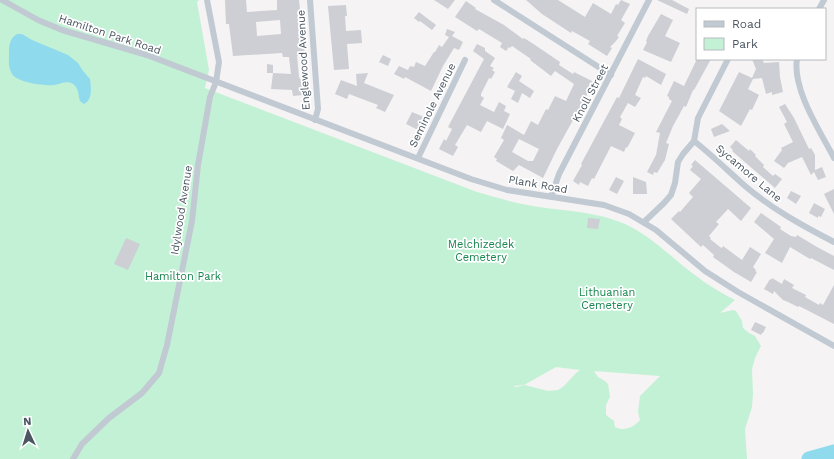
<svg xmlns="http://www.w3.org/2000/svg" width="834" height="459" viewBox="0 0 834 459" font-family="'Work Sans',sans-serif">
  <rect width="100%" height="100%" fill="#f5f3f3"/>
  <path fill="#c3f1d5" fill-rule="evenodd" d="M0,0h199l-2,2 12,68 -4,18 272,104c21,6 41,12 62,15 29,4 58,5 86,17 19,9 34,22 50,35 18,16 38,30 60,41l-15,13 13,-3 3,1 6,10 1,7 6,5 6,3 6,10 -6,12 -3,11 1,25 -1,13 -7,22 2,30h-747zM556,367l24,3 -4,3 -12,13 -6,4 -10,1 -23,-6 -9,2 -3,-1 11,-1zM594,371l66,5 -20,20 -2,16 2,8c-6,7 -16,12 -25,7l-1,-6 -8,-6v-10l4,-8 -2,-13 -3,-3 -7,-4z"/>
  <path fill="#90daee" d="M17,34h5l10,6 36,15 10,8 5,8 7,8c1,8 3,21 -6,25l-4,-3c-2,-6 -1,-13 -7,-17 -5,-4 -13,0 -18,1 -10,1 -37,-2 -43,-11 -4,-7 -3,-14 -3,-22 0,-7 1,-14 8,-18z"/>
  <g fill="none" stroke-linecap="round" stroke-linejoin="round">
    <path stroke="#90daee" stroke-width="2.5" d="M828,454l6,3"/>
    <path stroke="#90daee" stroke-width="15" d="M809,459l25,-7"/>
  </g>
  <g fill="#cdcfd5" fill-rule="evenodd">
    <path d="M225,0h21l1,12 30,-2v-10h22l6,55 -8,1 2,21 2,3 2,15 -10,1 -1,-6 -21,-1 2,-16 18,1 -2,-17h-6l-1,-4 -49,3 -4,-32h-3zM280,20l1,14 -24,2 -1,-14z"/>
    <path d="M434,0h21l-7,9z"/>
    <path d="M526,0h32l27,17 8,-14 18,11 5,-10 2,1 3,-5 9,4 -9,16 4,3 -8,13 2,1 -3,4 -6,6 2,1 -5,8 -19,-12 2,-3 -18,-10 -1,2 -29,-19z"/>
    <path d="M657,0h15l17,9 -2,5z"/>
    <path d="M466,1l10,7 -1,1 29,16 19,14 1,-1 8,5 28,19 -1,3 14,9 1,-2 20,10 -37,67 -14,29 -24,-13 -6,6 -17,-10 1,-2 -3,-2 10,-17 -3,-2 6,-13 17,10 7,-14 7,4 8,-16 2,1 7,-14 11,5 8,-17 -19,-13 -4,5 -21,-16 1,-1 -19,-13 -2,2 -1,-1 -3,4 -6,-4 2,-4 -23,-14 -2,2 -22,-14zM519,139l20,10 -6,12h-5l-16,-9z"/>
    <path d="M346,5l1,11h-2l1,15 15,-1 1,13 -15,1 2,25 -15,1 -6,-64z"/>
    <path d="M419,12l17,13 -4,5 -12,-9 -1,1 -5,-4z"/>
    <path d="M661,14l12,6 -8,16 15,7 -9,19 -28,-12 4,-8 -1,-1 2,-5z"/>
    <path d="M447,29l8,3 -3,4 11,6 -4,8 -5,-2 -11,18 -12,25 -26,-14 -1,2 -10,-5 5,-8 9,4 2,-4 4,1 2,-5 9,4 9,-14h1l4,-7 3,2 7,-10 -4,-2z"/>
    <path d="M477,44l8,4v3l10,7 -5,8 4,2 -2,2 3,2 -4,7 -2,-1 -8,16v2l3,2 -4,7 14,7 5,-10 7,4 -2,5 6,3 -7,15 -16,-8 -6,11 -14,-7 -12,20 3,2 -5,9 -14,-7 5,-10 2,2 6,-12 -4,-2 36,-68 -11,-8z"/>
    <path d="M383,55l8,4 -3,7 -9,-4z"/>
    <path d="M638,59l28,15 -5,11 -15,-9 -1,2 -2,-1 -8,18 6,3 -6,9 -7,-4 -8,14 2,2 -3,6 16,8 -8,15 -1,-1 -2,5 -13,-6 -17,33 -2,-1 -4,8 -8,-4 -1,3 -6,-4 9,-16 -1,-1 36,-67 2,1z"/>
    <path d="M697,59h14l-17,31h-1l-7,17 -2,-1 -11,20 -7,17 3,1 -4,16 -8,13 -3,-1 -1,3 -6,-3 9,-17 4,-22 -4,-1 16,-31 -3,-2v-2l-2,-1 7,-15 10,5z"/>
    <path d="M752,59h10l2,4 15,-1 1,15 3,15 -11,3v-3l-6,2 -4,-16 -9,1 -5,10 11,6 -7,15 -2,-1 -9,17 -22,-15 20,-39 13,6 4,-9z"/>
    <path d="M267,64l6,1v8h-6z"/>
    <path d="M516,72l6,4 -3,5 15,10 -4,7 -8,-5 -4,10 -7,-4 4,-8 -8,-4z"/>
    <path d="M368,73l-4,10 30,12 -9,17 -9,-4 2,-3 -29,-11 -2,5 -12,-5 6,-14 16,6 -1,-12z"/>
    <path d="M785,104l9,14 15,31 2,-1 4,7v15l7,-3 4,10 -8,3 -4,-8 -3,3 -9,-18 -14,6 -4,5 -10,-7 8,-11 -1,-2 12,-6 -9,-18 3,-2 -8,-15z"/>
    <path d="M412,112l12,5 -6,13 -12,-6z"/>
    <path d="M722,124l8,7 -16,6 -3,-8z"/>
    <path d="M736,140l13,11 1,-2 6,6 -1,1 9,9 -1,2 10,9 2,-2 7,5 -7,9 -43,-37 1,-1 -3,-3z"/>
    <path d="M695,160l56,48 -10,13 -13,-12 -12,13 3,2 -10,12 2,2 -1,1 10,8 2,1 1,-2 19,14 8,-13 11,7 -8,13 3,3 -1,1 2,1 -6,10 -17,-10 -21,-15 1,-2 -11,-10 -2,2 -30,-28 8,-8 1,1 13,-15 -4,-4 12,-14 -11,-9 3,-4 -2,-1z"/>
    <path d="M616,177l8,4 -7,13 -8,-4z"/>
    <path d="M633,177l13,5 1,12h-14z"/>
    <path d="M834,189v25l-10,-20z"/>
    <path d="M791,191l10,5 -5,8 -9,-6z"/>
    <path d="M814,203l11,6 -4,8 -3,-1v2l-9,-5z"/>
    <path d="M761,213l20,14 -1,2 11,7 5,1 1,-2 20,12 17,9v14l-23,-12 -1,1 -20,-12 -8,16 -17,-10 9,-14 -20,-17z"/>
    <path d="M588,218l12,1 -2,10 -11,-1z"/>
    <path d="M126,238l14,6 -12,26 -14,-6z"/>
    <path d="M772,278l10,6 2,-5 10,6 -2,3 14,7 -1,2 14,8 1,-2 3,2 11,-20v39l-35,-18 -1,1 -10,-5 -5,-2 -9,-9 -1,3 -9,-5 6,-10 1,1z"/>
    <path d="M755,322l11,5 -3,6h-1l-1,2 -10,-5z"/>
  </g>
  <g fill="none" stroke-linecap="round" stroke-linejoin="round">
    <g stroke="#c1cad2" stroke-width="6">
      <path d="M2,0l36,20 24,10 85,25 324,124 36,11 97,15 25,9 27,16 49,41 33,21 96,54"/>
      <path d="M310,0l8,109 -3,11"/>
      <path d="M494,0l117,75"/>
      <path d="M819,9l5,-9"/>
      <path d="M797,59c-5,30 23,72 37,99"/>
      <path d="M694,141c18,14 34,30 51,45 27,23 58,40 89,56"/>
      <path d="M418,158l47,-98"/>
      <path d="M551,197l8,-23 90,-174"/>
      <path d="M644,222l20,-19 7,-8 4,-12 3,-21 5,-8 11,-13 4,-23 30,-59"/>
      <path d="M73,459l9,-15 27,-26 33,-25 17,-20 8,-28 25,-124 6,-56 12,-68 6,-15 3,-20 -12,-62"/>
    </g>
  </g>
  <g text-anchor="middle" stroke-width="3.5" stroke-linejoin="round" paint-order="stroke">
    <g font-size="11" fill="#4a5661" stroke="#fff">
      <text transform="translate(110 34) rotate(18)" y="4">Hamilton Park Road</text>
      <text transform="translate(303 60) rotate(-93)" y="4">Englewood Avenue</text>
      <text transform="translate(590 93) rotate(-62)" y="4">Knoll Street</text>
      <text transform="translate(432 105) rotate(-64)" y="4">Seminole Avenue</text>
      <text transform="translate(749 173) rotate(40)" y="4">Sycamore Lane</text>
      <text transform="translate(538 184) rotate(10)" y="4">Plank Road</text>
      <text transform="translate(181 210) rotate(-81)" y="4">Idylwood Avenue</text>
    </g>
    <g font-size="11" fill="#17864f" stroke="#fff">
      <text x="481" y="248">Melchizedek<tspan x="481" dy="13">Cemetery</tspan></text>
      <text x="183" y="280">Hamilton Park</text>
      <text x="607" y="296">Lithuanian<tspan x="607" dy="13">Cemetery</tspan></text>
    </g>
  </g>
  <rect x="696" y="8" width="130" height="52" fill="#ffffff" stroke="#b7bbc0"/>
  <rect x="704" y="21" width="20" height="6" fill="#c1cad2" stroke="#b7bbc0"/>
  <text x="732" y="28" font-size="12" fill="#4a5661">Road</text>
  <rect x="704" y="38" width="20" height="12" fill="#c3f1d5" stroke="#b7bbc0"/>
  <text x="732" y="48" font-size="12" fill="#4a5661">Park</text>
  <g transform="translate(28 431) rotate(356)" stroke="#ffffff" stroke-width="3" paint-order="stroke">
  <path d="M0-3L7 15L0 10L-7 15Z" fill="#4a5661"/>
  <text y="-6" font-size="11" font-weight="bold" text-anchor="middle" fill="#4a5661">N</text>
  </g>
</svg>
